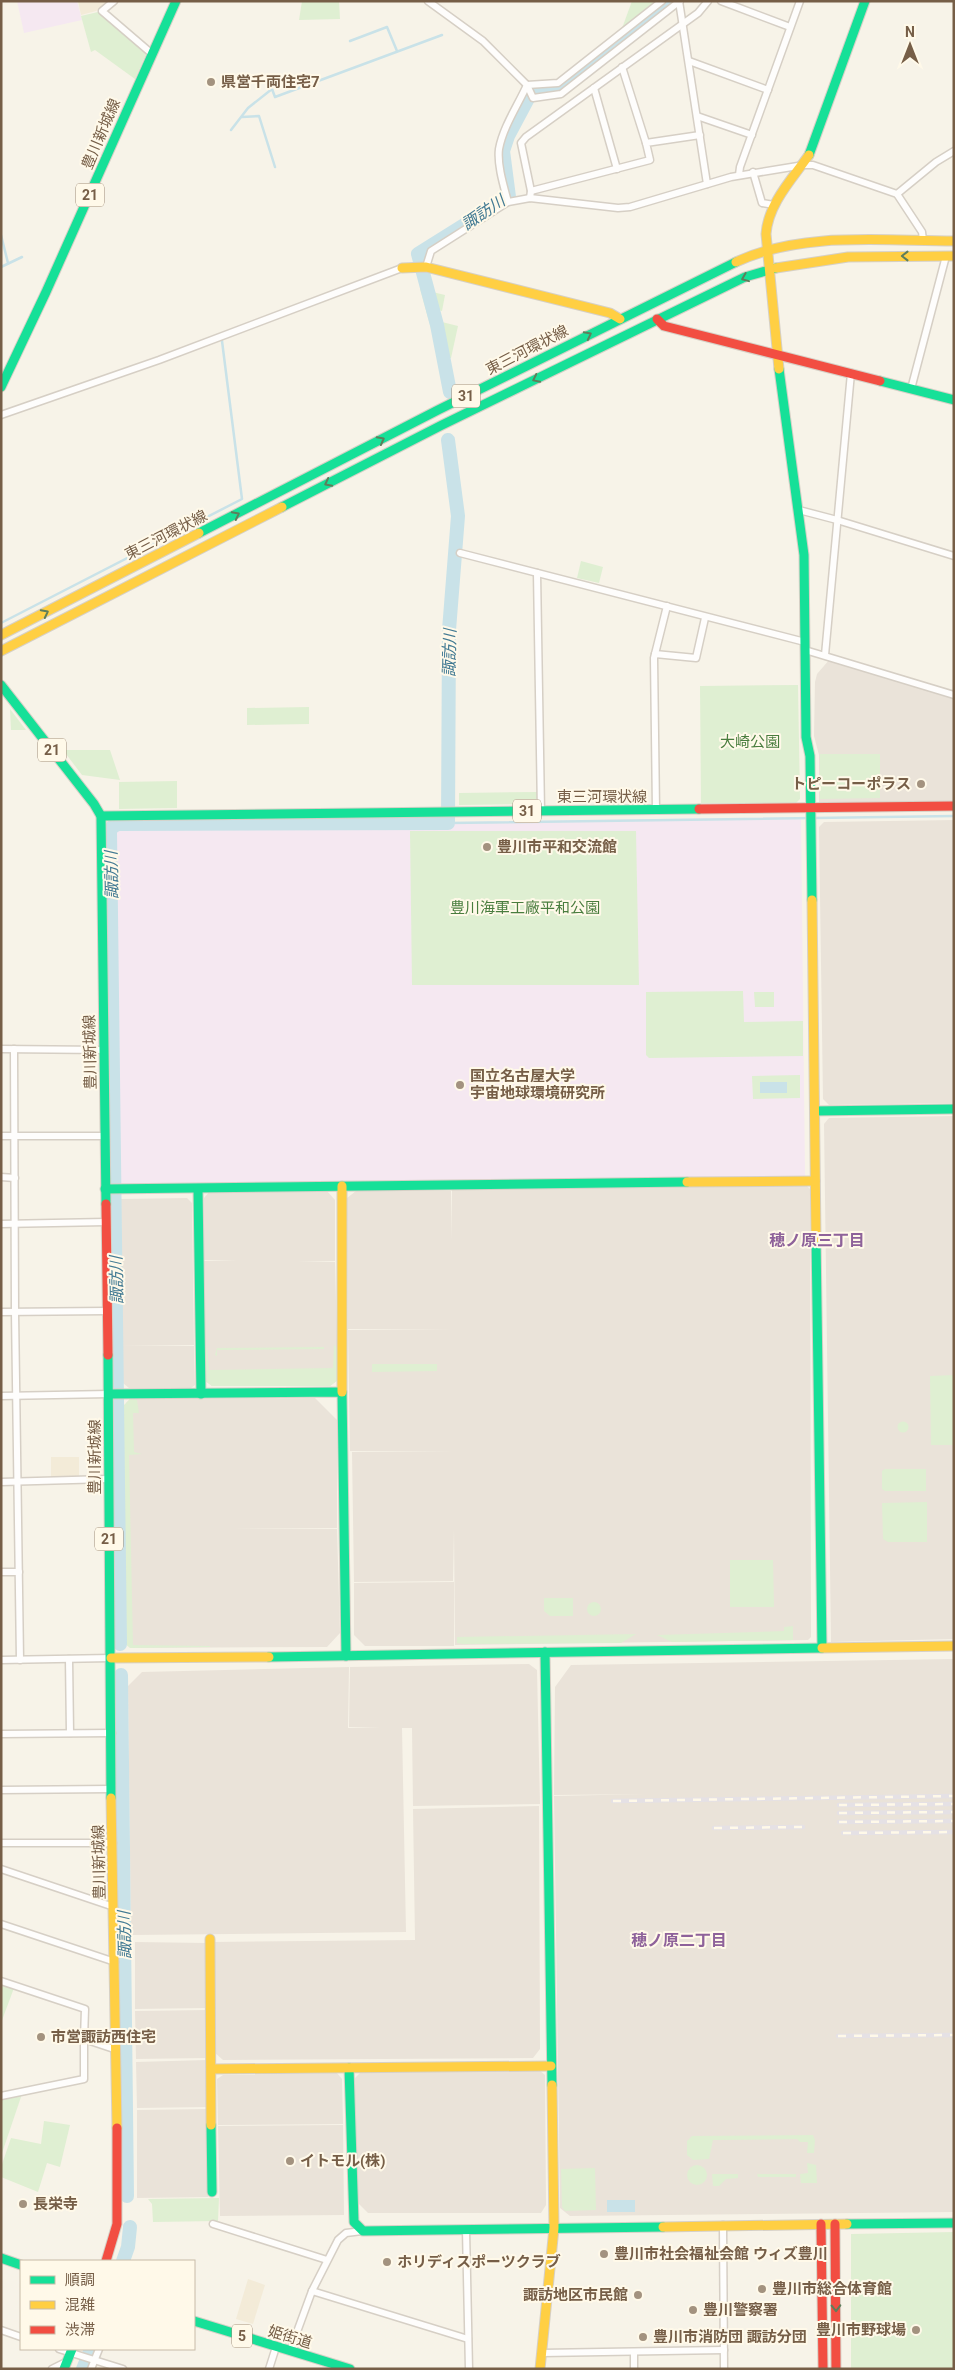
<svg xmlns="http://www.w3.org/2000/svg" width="955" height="2370" viewBox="0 0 955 2370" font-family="Roboto,'Noto Sans JP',sans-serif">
  <rect width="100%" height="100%" fill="#f7f3e8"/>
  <g fill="#f3ebd8">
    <path d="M78,1h31l-13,10 -15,4z"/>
    <rect x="51" y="1457" width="28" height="22"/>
    <path d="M248,2279l17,6 -12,39 -17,-5z"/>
  </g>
  <g fill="#eae3d9">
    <path d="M830,659l124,38v104l-135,2v-48l-5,-19 1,-54 2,-8z"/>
    <path d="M954,820v283l-125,2 -6,-6 -4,-272 5,-5z"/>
    <path d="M954,1116v523l-123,3 -7,-518 5,-6z"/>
    <path d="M806,1185l4,4 1,448 -3,3 -353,5 -1,-116 -1,52 -99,1 -2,-130 102,-1h-104l-2,-121 105,-1h-105l-1,-131 9,-7h95l1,49v-50z"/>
    <path d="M210,1191h117l8,9v61h-37l37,1 3,118 -8,6h-118l-8,-6v-119h33l-33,-1v-62z"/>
    <path d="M187,1198l5,5 2,142 -72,1 -1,-147z"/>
    <path d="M122,1346h72l1,39 -4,3h-62l-6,-5z"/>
    <path d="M315,1398l22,22v108l-104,1h104l3,104 -13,14 -197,1 -4,-245 4,-4z"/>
    <path d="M454,1582v64h-89l-11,-11v-52z"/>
    <path d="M954,1659v553l-384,4 -10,-8 -6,-412 93,-2 -93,1 1,-108 16,-22z"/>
    <path d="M529,1664l8,6 3,134 -127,2 -1,-78h-10l4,204 -275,3 -3,-249 14,-14 207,-5 -1,61h32l-31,-1 1,-60z"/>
    <path d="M539,1806l1,243 -7,9 -310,2 -9,-8 -1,-110 202,-2 -2,-131z"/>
    <path d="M135,1942l72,1 -1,65 -71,1z"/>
    <path d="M207,2010v48l-71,1 -1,-48z"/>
    <path d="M207,2060l1,47 -71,1 -1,-46z"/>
    <path d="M538,2069l7,6 1,130 -5,8h-173l-11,-11 -3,-123 7,-7z"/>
    <path d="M337,2073l5,6 1,45 -125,1 -1,-46 6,-4z"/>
    <path d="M208,2109v88l-71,1v-88z"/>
    <path d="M343,2125l1,90 -124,1 -2,-90z"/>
  </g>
  <g fill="#f5e8f1">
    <path d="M17,1h60l5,19 -58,13z"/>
    <path d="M801,817l4,359 -687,9 -5,-354 2,-4z"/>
  </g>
  <g fill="#dfefd2">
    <path d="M302,1h37l1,18 -41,1z"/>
    <path d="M632,1h26l-37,30z"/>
    <path d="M98,12l48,42 -11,25 -40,-29 -4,2 -10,-36z"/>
    <path d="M420,289l25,6 -3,16 -7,-2 -1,11 24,6 -7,32 -12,-1z"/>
    <path d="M581,561l22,6 -4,16 -22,-5z"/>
    <path d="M798,685l2,114 -4,4h-95l-1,-117z"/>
    <path d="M309,707v17l-62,1v-17z"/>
    <path d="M10,709l16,21h-15z"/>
    <path d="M63,750h47l10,30 -38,-5z"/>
    <path d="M820,754h60v44l-60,1z"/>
    <path d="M177,781v27l-58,1v-27z"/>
    <path d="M537,792v12l-78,1v-12z"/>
    <path d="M410,831h226l3,154h-227z"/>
    <path d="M743,991l1,31 59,-1v35l-154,2 -3,-3v-63z"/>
    <path d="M754,992h20v15h-19z"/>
    <path d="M800,1075v23l-47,1 -1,-23z"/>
    <path d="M334,1344l3,5 1,31 -8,6h-118l-8,-6v-28l3,-6 2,24 124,-2z"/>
    <path d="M324,1347v7v-5l-107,1v6l-2,-1 2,-7z"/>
    <path d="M372,1364h65v7l-65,1z"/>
    <path d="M954,1375v70h-23l-1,-69z"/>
    <path d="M130,1399l7,1 2,13h-6l1,39 8,2 -13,1 4,190 77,1v1l-80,1 -7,-6 -4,-232z"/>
    <circle cx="903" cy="1427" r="5.5"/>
    <path d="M885,1469h41v22h-41l-3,-2v-18z"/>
    <path d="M927,1502v40h-39l-5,-3 -1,-36z"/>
    <path d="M730,1560h43l1,47h-44z"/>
    <path d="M573,1598v18h-23l-6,-5v-13z"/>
    <circle cx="594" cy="1609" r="7"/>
    <path d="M793,1626v14l-121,2 -15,-7 127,-4v-4z"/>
    <path d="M636,1634l-15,9 -158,1 -6,-1v-6z"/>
    <path d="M1,1983l13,5 -13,35z"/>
    <path d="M21,2096v1l-20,59v-56z"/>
    <path d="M44,2121l26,4 -10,42 -13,-4 -9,29 -37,-15v-10l10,-29 30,6z"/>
    <path d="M813,2135l2,5 -1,13h-7l1,-11h-8l-3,-3 -84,1 -4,19 -16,1 -6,-5v-14l5,-5z"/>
    <path d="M807,2163l9,2 1,18h-16l-1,-9 8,-1z"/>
    <circle cx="697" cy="2175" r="10"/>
    <path d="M595,2168l1,42 -31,1 -3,-4 -1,-38z"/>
    <path d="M712,2174h26v4l-12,1 -7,7h-6z"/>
    <path d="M757,2174h39v3h-38z"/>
    <path d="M219,2198l-1,23 -65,1 -1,-18 -4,-5z"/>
    <path d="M954,2232v137h-103v-135z"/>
  </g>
  <g fill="#c9e2e8">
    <rect x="760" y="1082" width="27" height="11"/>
    <rect x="607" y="2200" width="28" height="12"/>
  </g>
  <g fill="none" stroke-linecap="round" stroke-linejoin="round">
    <g stroke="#c9e2e8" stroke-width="2.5">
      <path d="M350,41l37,-14 10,24"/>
      <path d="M242,117l17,-1 16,51"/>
      <path d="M231,130l17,-22 24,-19 3,8 167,-62"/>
      <path d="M1,235l7,28"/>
      <path d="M1,267l21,-10"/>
      <path d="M1,623l241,-124 -20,-158"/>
      <path d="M448,823l506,-7"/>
    </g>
    <g stroke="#c9e2e8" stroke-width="14">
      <path d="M450,392l-13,-67 -19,-71 91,-57 -6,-46 5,-15 24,-45 28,-3 109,-87"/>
      <path d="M120,1644l-10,-812 2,-5 6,-3 330,-1 1,-193 9,-114 -10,-76"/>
      <path d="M121,1675l6,521"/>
      <path d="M123,2261l5,-14 2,-20"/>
      <path d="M83,2369l8,-20"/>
    </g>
    <defs>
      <g id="street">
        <path d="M114,1l-12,10 49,42"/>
        <path d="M428,1l55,40 44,44 31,-2 104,-82"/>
        <path d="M679,1l28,183"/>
        <path d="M721,1l69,26"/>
        <path d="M689,61l79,29"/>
        <path d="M622,67l24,76"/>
        <path d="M527,85l6,13 28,-4 119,-93"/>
        <path d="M594,88l23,81"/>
        <path d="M697,116l55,19"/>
        <path d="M753,172l9,31 12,2"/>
        <path d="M739,175l1,-8 60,-166"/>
        <path d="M531,191l119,-31 -4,-17 54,-8"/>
        <path d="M897,194l39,-32 18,-11"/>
        <path d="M530,198l1,-7 -10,-48 5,-6 172,-124 10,-12"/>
        <path d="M508,202c-4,-15 -11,-37 -9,-53 4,-22 19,-44 28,-64"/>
        <path d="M426,267l5,-16 77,-49 22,-4 88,10 12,-1 101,-30 73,-12h9l84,29 25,38 1,8"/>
        <path d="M911,389l35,-133"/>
        <path d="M1,415l158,-55 243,-92"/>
        <path d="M799,510l38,10 117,36"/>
        <path d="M460,553l345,89"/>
        <path d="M537,573l4,238"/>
        <path d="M805,650l149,45"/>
        <path d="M655,654l41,4 9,-40"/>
        <path d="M825,655l26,-282"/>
        <path d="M656,810l-2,-152 13,-52"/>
        <path d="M1,1049l102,1"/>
        <path d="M14,1049l1,263 5,348"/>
        <path d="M1,1136h103"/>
        <path d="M1,1177l14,1"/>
        <path d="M1,1224l105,-2"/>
        <path d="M1,1312l106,-1"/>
        <path d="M1,1396l108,-2"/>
        <path d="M1,1482l107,-3"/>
        <path d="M1,1572h18"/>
        <path d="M69,1659l1,74"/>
        <path d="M1,1660l110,-2"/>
        <path d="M1,1734l111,-1"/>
        <path d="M1,1790l110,-1"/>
        <path d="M1,1843h112"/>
        <path d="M1,1869l113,38"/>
        <path d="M1,1924l114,38"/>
        <path d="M1,1981l84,28 -1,30 30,10"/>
        <path d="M1,2096l83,-17v-40"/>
        <path d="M213,2224l114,36"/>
        <path d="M723,2225l1,144"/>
        <path d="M466,2230l3,139"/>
        <path d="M312,2291l156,48"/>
        <path d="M1,2330l20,7"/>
        <path d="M59,2349l64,20"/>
        <path d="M290,2351l22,-60 26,-51 8,-7 16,-2"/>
        <path d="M542,2353l182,-3"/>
        <path d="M52,2369l14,-7"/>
        <path d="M91,2369l8,-20"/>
        <path d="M269,2369l7,-22"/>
        <path d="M634,2369v-17"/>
      </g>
      <g id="fast">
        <path d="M809,155l56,-154"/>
        <path d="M779,369l25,186 2,182 4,19 2,144"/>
        <path d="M880,381l74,19"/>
        <path d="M1,387l45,-95 130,-291"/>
        <path d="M282,507l160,-82 303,-148 31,-9"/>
        <path d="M199,533l239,-123 298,-148"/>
        <path d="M1,685l93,119 7,12 5,388"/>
        <path d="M101,816l598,-7"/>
        <path d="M815,1111l139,-2"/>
        <path d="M105,1189l582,-7"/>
        <path d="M198,1189l3,205"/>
        <path d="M816,1238l6,409"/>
        <path d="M108,1355l3,443"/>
        <path d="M109,1394l233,-2 4,264"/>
        <path d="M545,1652l7,433"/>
        <path d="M269,1657l553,-9"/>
        <path d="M349,2068l5,154 9,9 300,-4"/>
        <path d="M211,2125l1,67"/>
        <path d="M847,2224l107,-1"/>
        <path d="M1,2258l20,7"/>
        <path d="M194,2321l156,48"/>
        <path d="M64,2369l8,-20"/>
      </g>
      <g id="slow">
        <path d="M736,262c66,-31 147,-21 218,-21"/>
        <path d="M402,268l24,-1 184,46 10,6"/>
        <path d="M776,268l72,-11 106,-1"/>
        <path d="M779,369l-13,-135c2,-30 26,-55 43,-79"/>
        <path d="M1,635l198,-102"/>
        <path d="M1,651l281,-144"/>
        <path d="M812,900l4,338"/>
        <path d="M687,1182l128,-1"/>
        <path d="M342,1186v206"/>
        <path d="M822,1648l132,-2"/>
        <path d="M111,1658l158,-1"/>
        <path d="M111,1798l6,330"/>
        <path d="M210,1939l1,186"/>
        <path d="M212,2069l339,-3"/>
        <path d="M663,2227l184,-3"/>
        <path d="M540,2369l14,-141 -2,-143"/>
      </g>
      <g id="jam">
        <path d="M657,319l7,7 216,55"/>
        <path d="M699,809l255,-3"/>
        <path d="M106,1204l2,151"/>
        <path d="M821,2224l2,145"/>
        <path d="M835,2224l1,145"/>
        <path d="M106,2261l11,-37v-96"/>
      </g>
    </defs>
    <use href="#street" stroke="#d6cfc5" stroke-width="9"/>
    <use href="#fast" stroke="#d6d0c6" stroke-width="11"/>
    <use href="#slow" stroke="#d6d0c6" stroke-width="11"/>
    <use href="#jam" stroke="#d6d0c6" stroke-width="11"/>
    <use href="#street" stroke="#fefdfc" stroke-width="6"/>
    <use href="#fast" stroke="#16e098" stroke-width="9"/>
    <use href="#slow" stroke="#ffcf43" stroke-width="9"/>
    <use href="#jam" stroke="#f24e42" stroke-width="9"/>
    <defs>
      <g id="rail">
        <path d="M613,1801l341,-5"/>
        <path d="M839,1805l115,-1"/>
        <path d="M839,1813l115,-1"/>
        <path d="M839,1822l115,-1"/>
        <path d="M714,1828l89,-1"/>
        <path d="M843,1833l111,-1"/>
        <path d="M838,2036l116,-1"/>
      </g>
    </defs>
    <use href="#rail" stroke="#e5e1e5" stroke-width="4.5"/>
    <use href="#rail" stroke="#fff9e9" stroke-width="2.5" stroke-dasharray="8" stroke-linecap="butt"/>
  </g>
  <defs><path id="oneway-chevron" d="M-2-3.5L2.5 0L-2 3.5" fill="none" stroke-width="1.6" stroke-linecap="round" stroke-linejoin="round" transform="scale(1.25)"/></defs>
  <g stroke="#5e7e5b">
    <use href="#oneway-chevron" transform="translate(905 256) rotate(-180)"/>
    <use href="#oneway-chevron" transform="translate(745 278) rotate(158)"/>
    <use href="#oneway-chevron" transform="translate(588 335) rotate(-27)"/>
    <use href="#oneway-chevron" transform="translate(536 379) rotate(154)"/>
    <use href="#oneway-chevron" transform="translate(381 440) rotate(-28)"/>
    <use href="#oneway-chevron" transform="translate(328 483) rotate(153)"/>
    <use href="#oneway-chevron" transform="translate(236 515) rotate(-27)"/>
    <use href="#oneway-chevron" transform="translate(45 613) rotate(-27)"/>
    <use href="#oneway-chevron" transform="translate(836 2308) rotate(89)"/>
  </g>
  <g fill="#a3927f" stroke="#fff9e9" stroke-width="2">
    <circle cx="211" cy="82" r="5"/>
    <circle cx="921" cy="784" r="5"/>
    <circle cx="487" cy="847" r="5"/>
    <circle cx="460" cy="1085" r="5"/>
    <circle cx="41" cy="2037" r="5"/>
    <circle cx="290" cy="2161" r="5"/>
    <circle cx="23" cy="2204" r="5"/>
    <circle cx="604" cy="2254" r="5"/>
    <circle cx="387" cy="2262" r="5"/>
    <circle cx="762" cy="2289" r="5"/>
    <circle cx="638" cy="2295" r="5"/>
    <circle cx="693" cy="2310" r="5"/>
    <circle cx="916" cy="2330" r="5"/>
    <circle cx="643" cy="2337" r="5"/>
  </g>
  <g text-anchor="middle" stroke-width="4" stroke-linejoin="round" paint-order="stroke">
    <g fill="#fff9e9" stroke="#9f8c78" stroke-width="1">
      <rect x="76" y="183.5" width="28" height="23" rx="4"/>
      <rect x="452" y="384.5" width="28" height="23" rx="4"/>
      <rect x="38" y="738.5" width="28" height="23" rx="4"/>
      <rect x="513" y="799.5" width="28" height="23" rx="4"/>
      <rect x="95" y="1527.5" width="28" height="23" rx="4"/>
      <rect x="232" y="2324.5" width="20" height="23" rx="4"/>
    </g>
    <g font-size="14" font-weight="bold" fill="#765e47">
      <text x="90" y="200">21</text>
      <text x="466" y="401">31</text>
      <text x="52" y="755">21</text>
      <text x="527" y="816">31</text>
      <text x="109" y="1544">21</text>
      <text x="242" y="2341">5</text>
    </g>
    <g font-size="15" font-weight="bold" fill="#765e47" stroke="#fff9e9" text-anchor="start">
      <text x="221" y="87">県営千両住宅7</text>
      <text x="911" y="789" text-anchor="end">トピーコーポラス</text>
      <text x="497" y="852">豊川市平和交流館</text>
      <text x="470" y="1081">国立名古屋大学<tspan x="470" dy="17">宇宙地球環境研究所</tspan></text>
      <text x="51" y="2042">市営諏訪西住宅</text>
      <text x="300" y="2166">イトモル(株)</text>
      <text x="33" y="2209">長栄寺</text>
      <text x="614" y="2259">豊川市社会福祉会館 ウィズ豊川</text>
      <text x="397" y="2267">ホリディスポーツクラブ</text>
      <text x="772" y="2294">豊川市総合体育館</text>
      <text x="628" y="2300" text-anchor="end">諏訪地区市民館</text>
      <text x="703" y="2315">豊川警察署</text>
      <text x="906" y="2335" text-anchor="end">豊川市野球場</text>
      <text x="653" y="2342">豊川市消防団 諏訪分団</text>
    </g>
    <g font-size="15" fill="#765e47" stroke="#fff9e9">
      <text transform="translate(101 134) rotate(-67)" y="5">豊川新城線</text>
      <text transform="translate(527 350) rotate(-27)" y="5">東三河環状線</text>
      <text transform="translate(166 535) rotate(-27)" y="5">東三河環状線</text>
      <text x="602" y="802">東三河環状線</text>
      <text transform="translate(90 1052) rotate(-91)" y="5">豊川新城線</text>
      <text transform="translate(95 1457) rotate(-90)" y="5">豊川新城線</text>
      <text transform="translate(99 1862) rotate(-91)" y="5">豊川新城線</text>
      <text transform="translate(290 2337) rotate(17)" y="5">姫街道</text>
    </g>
    <g font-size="15" fill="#497d3e" stroke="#fff9e9">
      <text x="750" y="747">大崎公園</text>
      <text x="525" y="913">豊川海軍工廠平和公園</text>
    </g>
    <g font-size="16" font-style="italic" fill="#427a93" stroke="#fff9e9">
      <text transform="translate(483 212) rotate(-34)" y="6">諏訪川</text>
      <text transform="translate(449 653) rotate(-89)" y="6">諏訪川</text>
      <text transform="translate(111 875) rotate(-91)" y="6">諏訪川</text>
      <text transform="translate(116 1280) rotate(-91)" y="6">諏訪川</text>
      <text transform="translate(124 1935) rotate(-91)" y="6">諏訪川</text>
    </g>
    <g font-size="16" font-weight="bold" fill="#8e629a" stroke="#fff9e9">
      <text x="817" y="1246">穂ノ原三丁目</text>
      <text x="679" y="1946">穂ノ原二丁目</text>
    </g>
  </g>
  <rect width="955" height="2370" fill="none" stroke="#765e47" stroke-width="5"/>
  <rect x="20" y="2260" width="175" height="90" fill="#fff9e9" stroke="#c8bba8"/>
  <rect x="30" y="2276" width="25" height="8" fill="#16e098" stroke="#c8bba8"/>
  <text x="65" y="2285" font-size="15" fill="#765e47">順調</text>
  <rect x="30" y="2301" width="25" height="8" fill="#ffcf43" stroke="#c8bba8"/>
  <text x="65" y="2310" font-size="15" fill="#765e47">混雑</text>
  <rect x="30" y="2326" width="25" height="8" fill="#f24e42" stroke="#c8bba8"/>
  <text x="65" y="2335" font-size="15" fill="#765e47">渋滞</text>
  <g transform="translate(910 45)" stroke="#fff9e9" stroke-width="4" paint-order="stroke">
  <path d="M0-4L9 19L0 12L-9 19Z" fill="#765e47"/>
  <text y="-8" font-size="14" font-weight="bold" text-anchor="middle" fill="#765e47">N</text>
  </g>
</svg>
